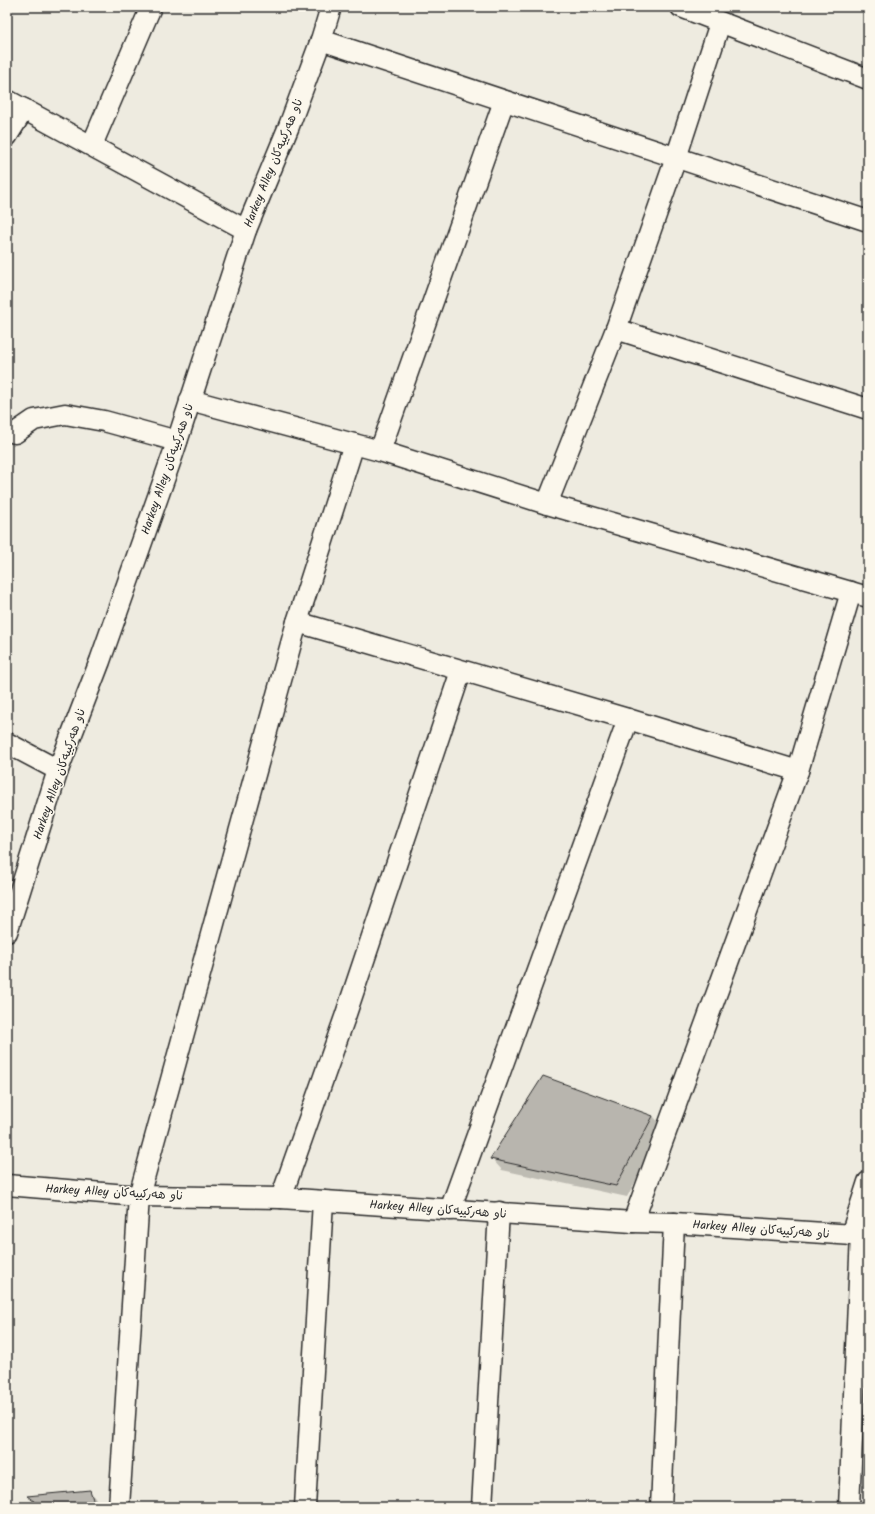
<svg xmlns="http://www.w3.org/2000/svg" width="875" height="1514" viewBox="0 0 875 1514" font-family="Kalam,'Playpen Sans Arabic',sans-serif">
  <rect width="100%" height="100%" fill="#eeebe0"/>
  <filter id="ink" filterUnits="userSpaceOnUse"><feTurbulence type="fractalNoise" baseFrequency=".025" numOctaves="2"/><feDisplacementMap in="SourceGraphic" scale="8" xChannelSelector="R" yChannelSelector="G"/><feConvolveMatrix kernelMatrix="1 2 1 2 8 2 1 2 1" color-interpolation-filters="sRGB"/></filter>
  <g filter="url(#ink)">
    <g fill="#0003">
      <path d="M653,1116l11,12 -37,69 -125,-27 -11,-12z"/>
      <path d="M89,1491l6,6 4,10h-58l-12,-10z"/>
    </g>
    <g fill="#b8b5ae" stroke="#2b2b2b">
      <path d="M543,1076l110,40 -37,70 -126,-27z"/>
      <path d="M90,1490l5,16 -56,-1 -12,-9z"/>
    </g>
    <g fill="none" stroke-linecap="round" stroke-linejoin="round">
      <defs>
        <g id="minor">
          <path d="M681,7l187,72"/>
          <path d="M321,40l547,181"/>
          <path d="M7,100l239,130"/>
          <path d="M7,136l17,-27"/>
          <path d="M92,145l59,-138"/>
          <path d="M616,329l252,80"/>
          <path d="M190,400l190,51 167,53 321,93"/>
          <path d="M15,433l19,-13 31,-6 39,7 73,20"/>
          <path d="M380,451l124,-350"/>
          <path d="M547,504l69,-175 60,-171 44,-135"/>
          <path d="M297,622l331,97 170,52"/>
          <path d="M7,743l51,27"/>
          <path d="M7,932l51,-162 42,-109 73,-207 73,-224 43,-104 32,-86 10,-33"/>
          <path d="M7,1185l132,11 142,2 352,24 41,1 194,13"/>
          <path d="M281,1198l64,-181 116,-346"/>
          <path d="M450,1210l178,-491"/>
          <path d="M633,1222l165,-451 53,-179"/>
          <path d="M851,1235l17,-53"/>
          <path d="M119,1507l20,-311 158,-574 57,-178"/>
          <path d="M305,1507l18,-306"/>
          <path d="M482,1507l17,-295"/>
          <path d="M661,1507l13,-284"/>
          <path d="M849,1507l12,-272"/>
        </g>
      </defs>
      <use href="#minor" stroke="#2b2b2b" stroke-width="23"/>
      <use href="#minor" stroke="#fbf7ec" stroke-width="20"/>
    </g>
  </g>
  <g text-anchor="middle" stroke-width="3" stroke-linejoin="round" paint-order="stroke">
    <g font-size="12" fill="#2b2b2b" stroke="#fbf7ec">
      <text transform="translate(273 163) rotate(-68)" y="4">Harkey Alley ناو هەركييەكان</text>
      <text transform="translate(167 469) rotate(-71)" y="4">Harkey Alley ناو هەركييەكان</text>
      <text transform="translate(59 774) rotate(-71)" y="4">Harkey Alley ناو هەركييەكان</text>
      <text transform="translate(114 1192) rotate(3)" y="4">Harkey Alley ناو هەركييەكان</text>
      <text transform="translate(438 1209) rotate(4)" y="4">Harkey Alley ناو هەركييەكان</text>
      <text transform="translate(761 1229) rotate(4)" y="4">Harkey Alley ناو هەركييەكان</text>
    </g>
  </g>
  <rect width="875" height="1514" fill="none" stroke="#fbf7ec" stroke-width="24"/>
  <rect x="12" y="12" width="851" height="1490" fill="none" stroke="#2b2b2b" stroke-width="1.5" filter="url(#ink)"/>
</svg>
